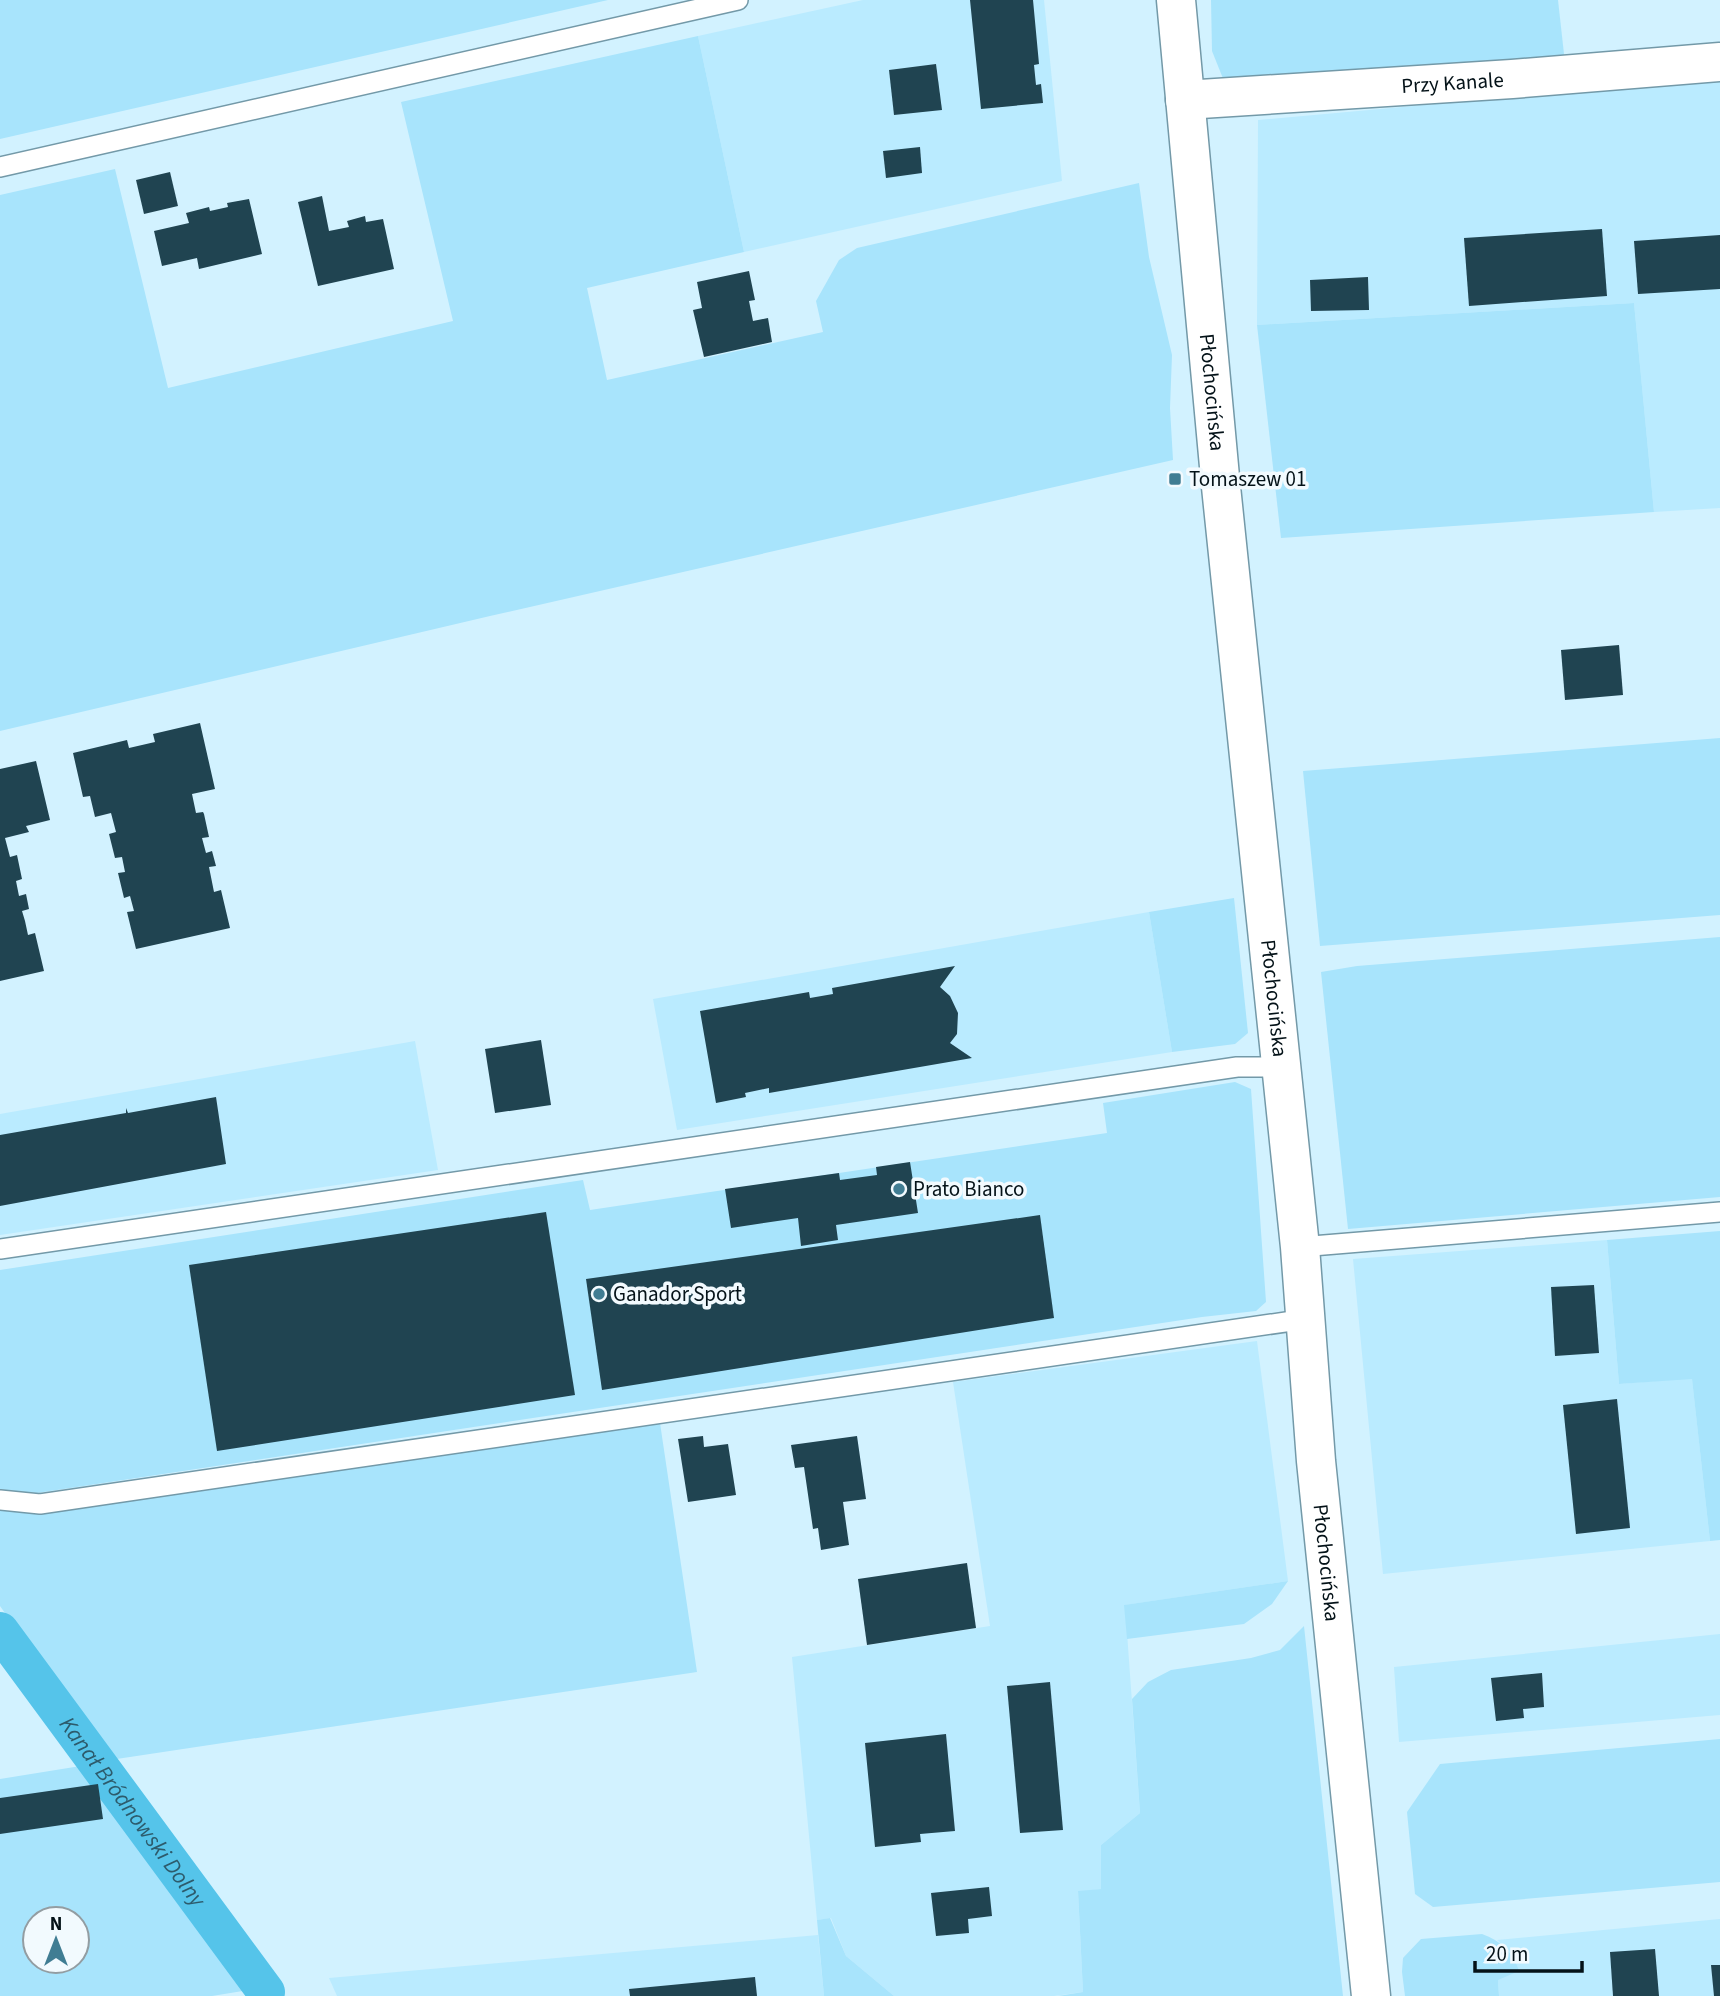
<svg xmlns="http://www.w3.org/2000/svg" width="1720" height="1996" viewBox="0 0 1720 1996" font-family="'Source Sans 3',sans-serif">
  <rect width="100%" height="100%" fill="#d2f2ff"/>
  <g fill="#baebff">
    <path d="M863,0h181l18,181 -318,71 -46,-216z"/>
    <path d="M1720,78v430l-66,4 -20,-209 -377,22 1,-205z"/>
    <path d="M1149,912l23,140 -495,78 -24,-131z"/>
    <path d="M415,1041l23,129 -438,65v-121z"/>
    <path d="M1607,1240l12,144 73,-6 18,163 -327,33 -30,-315z"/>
    <path d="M1257,1341l31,240 -163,24 15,208 -39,32v44l-23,3 5,100 -29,4h-160l-48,-40 -15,-38 -14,2 -25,-263 198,-31 -37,-244z"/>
    <path d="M1720,1634v81l-321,27 -5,-75z"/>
    <path d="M1720,1919v77h-221l-1,-16 16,-24 -17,-16z"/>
    <path d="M818,1935l6,61h-487l-8,-18z"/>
  </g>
  <g fill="#a8e4fc" fill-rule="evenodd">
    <path d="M0,0h608l-608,139z"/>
    <path d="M1211,0h347l7,63 -341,18 -12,-30z"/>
    <path d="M698,36l46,216 -157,36 20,92 216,-48 -7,-31 23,-41 18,-12 282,-65 10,74 23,98 -2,53 3,52 -683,156 -490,115v-536l115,-26 53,219 285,-67 -52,-219z"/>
    <path d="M1634,303l20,209 -373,26 -24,-213z"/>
    <path d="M1720,738v177l-400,31 -17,-175z"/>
    <path d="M1234,898l14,135 -13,11 -63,8 -23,-140z"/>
    <path d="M1720,937v260l-372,32 -27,-257 36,-6z"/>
    <path d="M1235,1082l16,7 15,213 -10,9 -54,6 -1165,176 -37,-2v-221l583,-90 7,30 517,-77 -4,-30z"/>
    <path d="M1720,1231v309l-10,1 -18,-162 -73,5 -12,-144z"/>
    <path d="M660,1423l37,249 -587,88 -110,-154v-95h26l79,-6z"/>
    <path d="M1288,1581l-16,23 -28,20 -117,15 -3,-34z"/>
    <path d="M1304,1626l39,370h-285l25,-4 -5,-101 23,-2v-44l39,-32 -8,-114 16,-17 23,-12 80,-12 29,-8z"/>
    <path d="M1720,1739v143l-287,25 -18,-13 -8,-82 33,-48z"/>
    <path d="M93,1764l162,225 -43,7h-212v-217zM35,1919h42v42h-42z"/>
    <path d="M830,1918l16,38 48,40h-70l-7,-76z"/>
    <path d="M1482,1934c19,7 31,18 37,37l-21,9 1,16h-94l-3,-24 1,-14 18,-19z"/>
  </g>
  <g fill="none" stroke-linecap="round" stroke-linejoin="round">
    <path stroke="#55c4ea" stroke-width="38" id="s1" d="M0,1631l266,361"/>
  </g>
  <g fill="#204451">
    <path d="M970,0h63l6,64 -5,1 2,20 5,-1 2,19 -62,6z"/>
    <path d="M936,64l6,46 -48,5 -5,-45z"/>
    <path d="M920,147l2,26 -36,5 -3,-27z"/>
    <path d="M170,172l8,34 -34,8 -8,-34z"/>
    <path d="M322,196l7,35 20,-4 -2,-6 18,-5 1,6 17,-3 11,50 -76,17 -20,-84z"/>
    <path d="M249,199l13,55 -63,15 -2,-11 -35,8 -8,-35 35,-8 -3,-10 23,-6 1,4 18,-4 -1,-4z"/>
    <path d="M1602,229l5,67 -138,10 -5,-68z"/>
    <path d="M1720,235v54l-82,5 -4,-53z"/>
    <path d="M749,271l6,29 -6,1 4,20 15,-3 4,24 -68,15 -11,-47 9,-2 -5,-26z"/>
    <path d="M1368,277l1,33 -58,1 -1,-31z"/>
    <path d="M1619,645l4,50 -58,5 -4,-50z"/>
    <path d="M200,723l15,66 -23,5 4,19 7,-1 1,2 5,23 -7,1 4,15 6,-2 4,15 -7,1 5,25 7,-2 9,38 -94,21 -9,-37 7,-1 -4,-15 -6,2 -6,-25 7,-1 -3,-15 -7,1 -6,-24 7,-2 -5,-19 -16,4 -5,-21 -7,1 -10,-44 54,-13 2,8 26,-6 -2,-8z"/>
    <path d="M36,761l14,59 -24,6 3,6 -24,6 5,19 7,-2 5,24 -6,2 3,15 7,-2 3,15 -7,2 3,10 3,14 7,-2 9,38 -44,10v-212z"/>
    <path d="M955,966l-15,21 10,9 8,17 -1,21 -7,9 22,15 -203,35v-5l-24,5 1,4 -30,6 -16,-92 109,-19 1,6 23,-4 -1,-6z"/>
    <path d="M541,1040l10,65 -56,8 -10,-64z"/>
    <path d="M216,1097l10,67 -226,42v-71l126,-22v-5l2,5z"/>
    <path d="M910,1162l8,51 -82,12 2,15 -37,6 -3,-28 -67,10 -6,-39 114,-16 1,7 37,-5 -1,-8z"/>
    <path d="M546,1212l29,183 -358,56 -28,-186z"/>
    <path d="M1040,1215l14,103 -452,72 -16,-111z"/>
    <path d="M1594,1285l5,68 -44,3 -4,-69z"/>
    <path d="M1617,1399l13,129 -54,6 -13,-129z"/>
    <path d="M703,1436l1,11 24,-3 8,51 -48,7 -10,-63z"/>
    <path d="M857,1436l9,63 -23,3 6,43 -28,5 -3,-22 -5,1 -9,-62 -9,1 -4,-23z"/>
    <path d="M967,1563l9,65 -109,17 -9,-66z"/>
    <path d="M1542,1673l2,34 -21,2 1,9 -28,3 -5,-43z"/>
    <path d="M1050,1682l13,148 -43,3 -13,-147z"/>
    <path d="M946,1734l9,97 -35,3 1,8 -46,5 -10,-104z"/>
    <path d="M98,1784l5,35 -103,15v-36z"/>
    <path d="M989,1887l3,29 -24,3 1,14 -33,3 -5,-43z"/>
    <path d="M1655,1949l4,47h-46l-3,-44z"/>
    <path d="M1711,1965h9v31h-6z"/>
    <path d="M755,1977l2,19h-127l-1,-7z"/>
  </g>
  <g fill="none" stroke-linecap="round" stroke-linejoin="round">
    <defs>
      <g id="lane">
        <path d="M0,167l738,-167"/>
        <path d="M1300,1247l420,-35"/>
        <path d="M0,1249l1237,-182h44"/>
        <path d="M0,1500l40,4 1266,-185"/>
      </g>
      <g id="street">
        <path id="s2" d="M1185,100l327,-21 208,-17"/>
      </g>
      <g id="secondary">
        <path id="s3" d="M1176,0l44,477 80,770 16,214 55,535"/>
      </g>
    </defs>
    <use href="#lane" stroke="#7399a8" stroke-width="22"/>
    <use href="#street" stroke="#7399a8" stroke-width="41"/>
    <use href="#secondary" stroke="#7399a8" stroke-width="41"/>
    <use href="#lane" stroke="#fff" stroke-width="19"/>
    <use href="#street" stroke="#fff" stroke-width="38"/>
    <use href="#secondary" stroke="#fff" stroke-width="38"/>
  </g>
  <g fill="#407d93" stroke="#f2fafe" stroke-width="2.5">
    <rect x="1168" y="472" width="14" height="14" rx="3.5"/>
    <circle cx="899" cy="1189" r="7"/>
    <circle cx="599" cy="1294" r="7"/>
  </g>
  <g text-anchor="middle" stroke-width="7" stroke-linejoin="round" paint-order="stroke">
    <g font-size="21" fill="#041218" stroke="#f2fafe">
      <text dy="7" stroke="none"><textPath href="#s2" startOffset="268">Przy Kanale</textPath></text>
      <text dy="7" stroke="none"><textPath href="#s3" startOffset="394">Płochocińska</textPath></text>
      <text dy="7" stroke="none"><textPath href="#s3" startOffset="1003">Płochocińska</textPath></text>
      <text dy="7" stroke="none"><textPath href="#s3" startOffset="1570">Płochocińska</textPath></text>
    </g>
    <g font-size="21" fill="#041218" stroke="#f2fafe" text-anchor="start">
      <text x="1189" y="486">Tomaszew 01</text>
      <text x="913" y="1196">Prato Bianco</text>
      <text x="613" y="1301">Ganador Sport</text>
    </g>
    <g font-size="23" font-style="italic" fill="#2d5b6c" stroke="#f2fafe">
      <text dy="8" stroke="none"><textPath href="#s1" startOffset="224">Kanał Bródnowski Dolny</textPath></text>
    </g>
  </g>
  <g transform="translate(56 1940)"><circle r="33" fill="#f2fafe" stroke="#939da2" stroke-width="2"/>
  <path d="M0-5L12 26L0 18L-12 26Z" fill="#407d93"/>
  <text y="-10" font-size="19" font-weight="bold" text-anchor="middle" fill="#041218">N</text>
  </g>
  <path d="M1475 1961v10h107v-10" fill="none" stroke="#041218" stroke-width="3.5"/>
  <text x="1486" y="1961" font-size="21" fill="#041218" stroke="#f2fafe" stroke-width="5" paint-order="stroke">20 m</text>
</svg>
